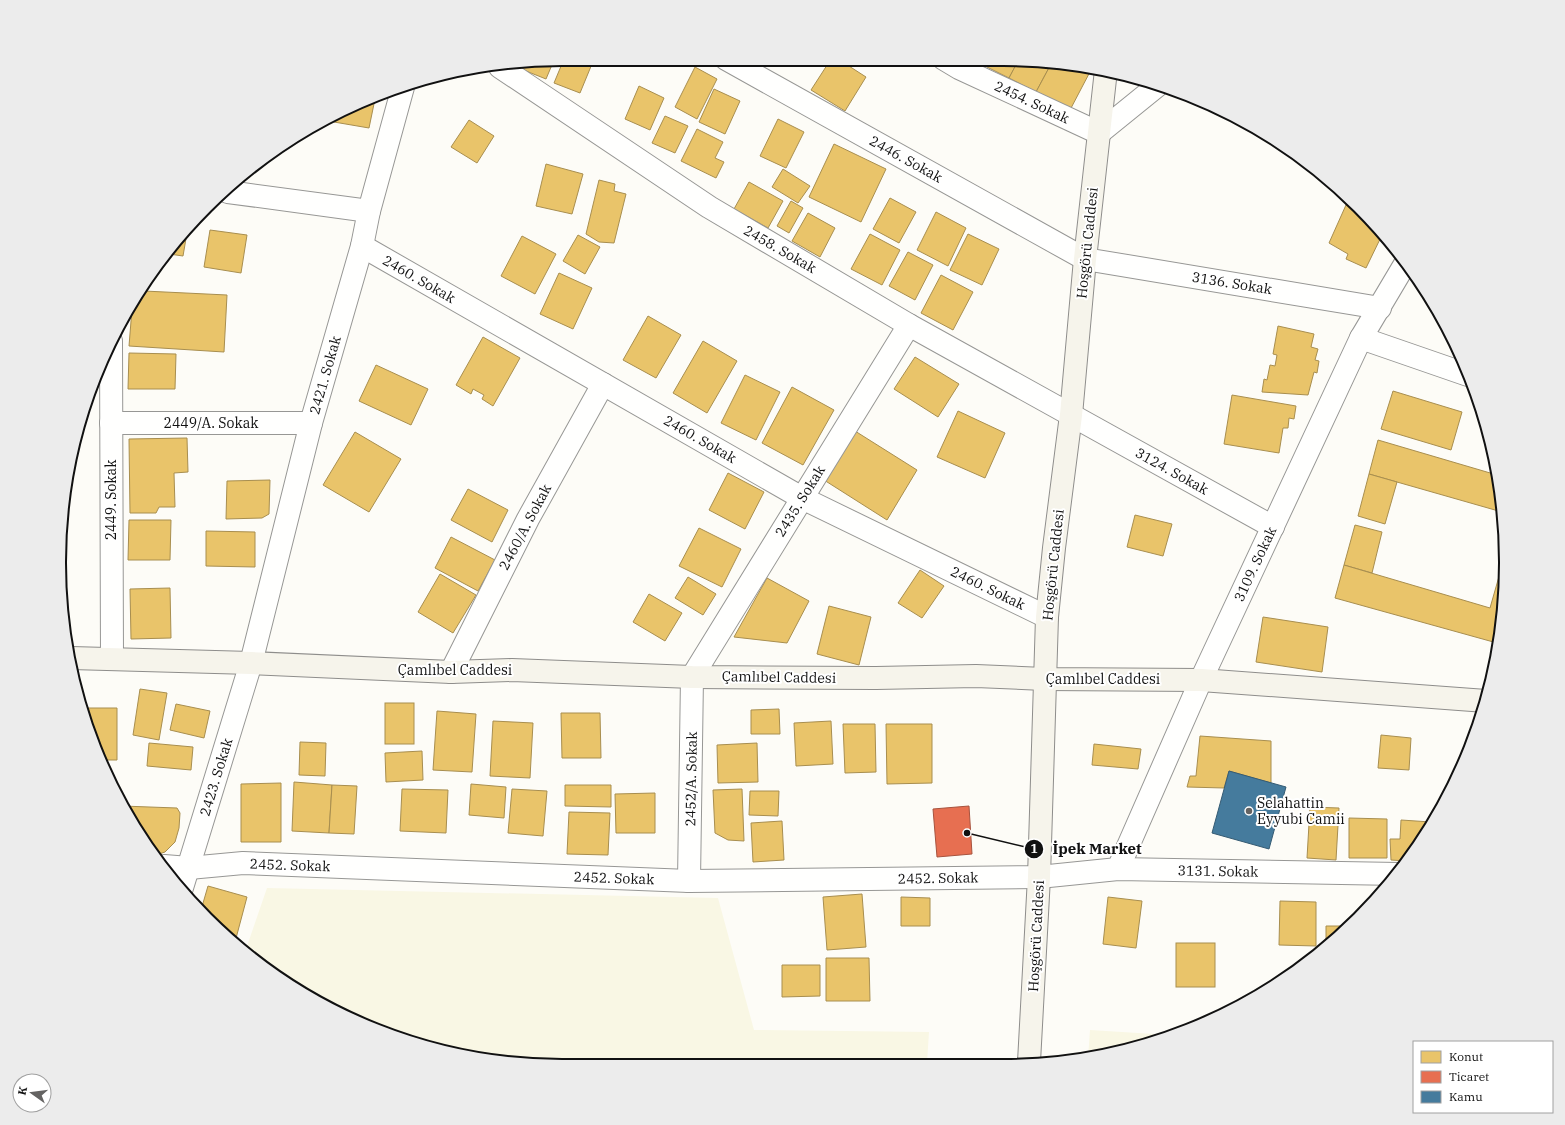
<svg xmlns="http://www.w3.org/2000/svg" width="1565" height="1125" viewBox="0 0 1565 1125" font-family="'IBM Plex Serif',serif">
  <rect width="100%" height="100%" fill="#fdfcf7"/>
  <g fill="#f9f7e4">
    <path d="M267,888l451,10 36,132 175,2 -2,31 -397,2 -98,-16 -92,-35 -84,-52 -11,-10z"/>
    <path d="M1090,1030l80,5 -37,14 -45,9z"/>
  </g>
  <g fill="#e9c46a" stroke="#a88e4f">
    <path d="M564,59h30l-14,34 -26,-10z"/>
    <path d="M831,59h7l28,18 -21,34 -34,-21z"/>
    <path d="M989,59h14l15,2 -9,17 -24,-12z"/>
    <path d="M554,60l-8,19 -25,-10 2,-5z"/>
    <path d="M1018,61l33,3 -15,28 -27,-14z"/>
    <path d="M1051,64l41,4 -22,42 -34,-18z"/>
    <path d="M695,67l22,12 -20,40 -22,-12z"/>
    <path d="M639,86l25,12 -14,32 -25,-11z"/>
    <path d="M714,89l26,12 -15,33 -26,-12z"/>
    <path d="M372,99h3l-6,29 -35,-6 2,-9z"/>
    <path d="M665,116l23,10 -13,27 -23,-10z"/>
    <path d="M778,119l26,13 -18,36 -26,-12z"/>
    <path d="M469,120l25,16 -17,27 -26,-16z"/>
    <path d="M697,129l26,13 -8,16 9,4 -8,16 -35,-17z"/>
    <path d="M834,144l52,25 -25,53 -52,-25z"/>
    <path d="M546,164l37,10 -11,40 -36,-8z"/>
    <path d="M783,169l27,17 -12,17 -26,-16z"/>
    <path d="M599,180l16,4 -1,7 12,3 -12,49 -15,-1 -13,-8z"/>
    <path d="M749,182l34,19 -15,27 -34,-19z"/>
    <path d="M890,198l26,14 -17,31 -26,-14z"/>
    <path d="M791,201l12,7 -14,25 -12,-7z"/>
    <path d="M1346,205l17,8 20,20 -17,35 -20,-9 2,-5 -19,-11z"/>
    <path d="M936,212l30,16 -18,38 -31,-16z"/>
    <path d="M808,213l27,15 -15,29 -28,-16z"/>
    <path d="M188,227l-5,29 -14,-2 15,-23z"/>
    <path d="M210,230l37,5 -6,38 -37,-6z"/>
    <path d="M870,234l30,16 -18,35 -31,-16z"/>
    <path d="M968,234l31,15 -17,36 -32,-15z"/>
    <path d="M578,235l22,12 -15,27 -22,-13z"/>
    <path d="M522,236l34,18 -21,40 -34,-18z"/>
    <path d="M908,252l25,13 -18,35 -26,-14z"/>
    <path d="M559,273l33,15 -19,41 -33,-15z"/>
    <path d="M941,275l32,17 -20,38 -32,-17z"/>
    <path d="M144,291l83,4 -3,57 -95,-6 3,-37z"/>
    <path d="M648,316l33,19 -25,43 -33,-18z"/>
    <path d="M1278,326l36,8 -3,13 7,2 -3,11 4,1 -2,12 -3,-1 -6,23 -46,-3 2,-13 3,1 3,-15 5,1 2,-11 -4,-1z"/>
    <path d="M483,337l37,21 -27,48 -11,-7 2,-4 -11,-6 -2,5 -15,-9z"/>
    <path d="M703,341l34,20 -30,52 -34,-20z"/>
    <path d="M129,353l47,1 -1,35h-47z"/>
    <path d="M915,357l44,27 -21,33 -44,-28z"/>
    <path d="M376,365l52,24 -17,36 -52,-24z"/>
    <path d="M745,375l35,17 -24,48 -35,-17z"/>
    <path d="M792,387l42,23 -31,55 -41,-22z"/>
    <path d="M1393,391l69,21 -11,38 -70,-21z"/>
    <path d="M1232,395l64,11 -2,13 -5,-1 -1,10h-5l-4,25 -55,-9z"/>
    <path d="M958,411l47,22 -20,45 -48,-21z"/>
    <path d="M855,431l62,39 -30,50 -63,-40z"/>
    <path d="M355,432l46,27 -32,53 -46,-27z"/>
    <path d="M187,438l1,34 -14,1 1,34h-16l-3,6h-26l-1,-74z"/>
    <path d="M1378,440l119,35 5,22v15l-133,-38z"/>
    <path d="M728,473l36,19 -19,37 -36,-19z"/>
    <path d="M1369,474l28,8 -12,42 -27,-8z"/>
    <path d="M270,480l-1,34 -7,4 -36,1 1,-38z"/>
    <path d="M468,489l40,21 -16,32 -41,-22z"/>
    <path d="M1135,515l37,9 -9,32 -36,-9z"/>
    <path d="M129,520h42l-1,40h-42z"/>
    <path d="M1355,525l27,7 -10,41 -28,-8z"/>
    <path d="M699,528l42,21 -19,38 -43,-21z"/>
    <path d="M206,531l49,1v35l-49,-1z"/>
    <path d="M451,537l44,23 -17,31 -43,-23z"/>
    <path d="M1504,559l1,37 -8,47 -162,-45 9,-33 146,43z"/>
    <path d="M920,570l24,16 -22,32 -24,-15z"/>
    <path d="M440,574l36,21 -23,38 -35,-21z"/>
    <path d="M688,577l28,17 -13,21 -28,-17z"/>
    <path d="M767,578l42,23 -22,42 -53,-6z"/>
    <path d="M170,588l1,50 -40,1 -1,-50z"/>
    <path d="M649,594l33,19 -17,28 -32,-19z"/>
    <path d="M829,606l42,11 -12,48 -42,-11z"/>
    <path d="M1263,617l65,10 -6,45 -66,-10z"/>
    <path d="M140,689l27,4 -8,47 -26,-5z"/>
    <rect x="385" y="703" width="29" height="41"/>
    <path d="M176,704l34,7 -6,27 -34,-8z"/>
    <path d="M85,708h32v52h-17z"/>
    <path d="M779,709l1,25h-29v-24z"/>
    <path d="M437,711l39,3 -4,58 -39,-2z"/>
    <path d="M561,713h39l1,45h-39z"/>
    <path d="M493,721l40,2 -3,55 -40,-2z"/>
    <path d="M831,721l2,43 -37,2 -2,-43z"/>
    <path d="M843,724h32l1,48 -31,1z"/>
    <path d="M886,724h46v59l-45,1z"/>
    <path d="M1381,735l30,3 -2,32 -31,-2z"/>
    <path d="M1200,736l71,5v42l-42,-12 -5,17 -37,-1 3,-11h6z"/>
    <path d="M300,742l26,1 -1,33 -26,-1z"/>
    <path d="M149,743l44,4 -2,23 -44,-4z"/>
    <path d="M757,743l1,39 -40,1 -1,-38z"/>
    <path d="M1094,744l47,5 -3,20 -46,-4z"/>
    <path d="M422,751l1,29 -37,2 -1,-29z"/>
    <path d="M294,782l38,3 -3,48 -37,-2z"/>
    <path d="M281,783v59h-40v-58z"/>
    <path d="M471,784l35,3 -2,31 -35,-3z"/>
    <path d="M332,785l25,1 -3,48 -25,-1z"/>
    <path d="M565,785h46v22l-46,-1z"/>
    <path d="M402,789l46,1 -2,43 -46,-2z"/>
    <path d="M512,789l35,2 -4,45 -35,-3z"/>
    <path d="M742,789l2,52 -16,-1 -13,-7 -2,-43z"/>
    <path d="M750,791h29l-1,25 -29,-1z"/>
    <path d="M655,793v40h-39l-1,-39z"/>
    <path d="M122,806l55,2 3,5 -1,15 -4,14 -10,10 -9,3z"/>
    <path d="M1310,807l29,1 -3,52 -29,-2z"/>
    <path d="M569,812l41,1 -2,42 -41,-1z"/>
    <path d="M1349,818l38,1v39h-38z"/>
    <path d="M1401,820l30,2 -24,39 -16,-1 -1,-21h10z"/>
    <path d="M782,821l2,39 -31,2 -2,-39z"/>
    <path d="M208,886l39,11 -12,45 -34,-32z"/>
    <path d="M862,894l4,53 -39,3 -4,-53z"/>
    <path d="M901,897l29,1v28h-29z"/>
    <path d="M1108,897l34,4 -6,47 -33,-4z"/>
    <path d="M1280,901l36,1v44l-37,-1z"/>
    <path d="M1326,926h23l-15,15 -8,6z"/>
    <rect x="1176" y="943" width="39" height="44"/>
    <path d="M826,958h43l1,43h-44z"/>
    <path d="M782,965h38v31l-38,1z"/>
  </g>
  <path fill="#e76f51" stroke="#a7533e" d="M969,806l3,48 -35,3 -4,-48z"/>
  <path fill="#457b9d" stroke="#355b73" d="M1229,771l57,16 -17,62 -57,-16z"/>
  <g fill="none" stroke-linecap="round" stroke-linejoin="round">
    <defs>
      <g id="street">
        <path d="M726,59l359,200 295,49"/>
        <path d="M944,59l15,9 140,65 58,-47"/>
        <path d="M500,67l209,140 200,118 364,202"/>
        <path d="M228,192l141,19"/>
        <path d="M362,246l440,252 245,119"/>
        <path d="M1361,338l107,37"/>
        <path d="M111,341l1,318"/>
        <path d="M111,423h200"/>
        <path d="M451,672l77,-153 75,-135"/>
        <path d="M164,866l25,2 54,-5 446,18 350,-4 79,-8 280,5"/>
        <path d="M1118,869l83,-189 160,-342 44,-74"/>
        <path d="M689,881l3,-204 217,-352"/>
        <path d="M181,891l70,-228 60,-240 51,-177 7,-35 34,-124"/>
      </g>
      <g id="secondary">
        <path d="M71,658l180,5 200,9 61,-2 180,7 184,1 100,-2 68,3 157,1 285,21"/>
        <path d="M1029,1062l10,-185 8,-260 7,-69 17,-133 14,-156 21,-189"/>
      </g>
    </defs>
    <use href="#street" stroke="#979795" stroke-width="24"/>
    <use href="#secondary" stroke="#8e8d8b" stroke-width="24"/>
    <use href="#street" stroke="#fffffe" stroke-width="22"/>
    <use href="#secondary" stroke="#f6f4eb" stroke-width="22"/>
  </g>
  <circle fill="#646362" stroke="#fff" stroke-width="1.5" cx="1249" cy="811" r="4"/>
  <g text-anchor="middle" stroke-width="4" stroke-linejoin="round" paint-order="stroke">
    <g font-size="14" fill="#111" stroke="#fff">
      <text transform="translate(1032 102) rotate(25)" y="5">2454. Sokak</text>
      <text transform="translate(906 159) rotate(29)" y="5">2446. Sokak</text>
      <text transform="translate(1087 243) rotate(-84)" y="5">Hoşgörü Caddesi</text>
      <text transform="translate(780 249) rotate(30)" y="5">2458. Sokak</text>
      <text transform="translate(419 279) rotate(30)" y="5">2460. Sokak</text>
      <text transform="translate(1232 283) rotate(9)" y="5">3136. Sokak</text>
      <text transform="translate(325 375) rotate(-74)" y="5">2421. Sokak</text>
      <text x="211" y="428">2449/A. Sokak</text>
      <text transform="translate(700 439) rotate(30)" y="5">2460. Sokak</text>
      <text transform="translate(1172 471) rotate(29)" y="5">3124. Sokak</text>
      <text transform="translate(111 500) rotate(-90)" y="5">2449. Sokak</text>
      <text transform="translate(800 501) rotate(-58)" y="5">2435. Sokak</text>
      <text transform="translate(525 527) rotate(-62)" y="5">2460/A. Sokak</text>
      <text transform="translate(1255 564) rotate(-65)" y="5">3109. Sokak</text>
      <text transform="translate(1053 565) rotate(-84)" y="5">Hoşgörü Caddesi</text>
      <text transform="translate(988 588) rotate(26)" y="5">2460. Sokak</text>
      <text x="455" y="675">Çamlıbel Caddesi</text>
      <text transform="translate(779 677) rotate(1)" y="5">Çamlıbel Caddesi</text>
      <text x="1103" y="684">Çamlıbel Caddesi</text>
      <text transform="translate(216 777) rotate(-73)" y="5">2423. Sokak</text>
      <text transform="translate(691 779) rotate(-89)" y="5">2452/A. Sokak</text>
      <text transform="translate(290 865) rotate(2)" y="5">2452. Sokak</text>
      <text transform="translate(1218 871) rotate(1)" y="5">3131. Sokak</text>
      <text transform="translate(614 878) rotate(2)" y="5">2452. Sokak</text>
      <text transform="translate(938 878) rotate(-1)" y="5">2452. Sokak</text>
      <text transform="translate(1036 936) rotate(-87)" y="5">Hoşgörü Caddesi</text>
    </g>
    <g font-size="14" fill="#111" stroke="#fff" text-anchor="start">
      <text x="1257" y="808">Selahattin<tspan x="1257" dy="16">Eyyubi Camii</tspan></text>
    </g>
  </g>
  <path d="M0 0H1565V1125H0ZM562 66H1003A496 496 0 0 1 1499 562V563A496 496 0 0 1 1003 1059H562A496 496 0 0 1 66 563V562A496 496 0 0 1 562 66Z" fill="#ececec" fill-rule="evenodd"/>
  <path fill="none" stroke="#111" stroke-width="2" d="M562 66H1003A496 496 0 0 1 1499 562V563A496 496 0 0 1 1003 1059H562A496 496 0 0 1 66 563V562A496 496 0 0 1 562 66Z"/>
  <path fill="none" stroke="#111" stroke-width="1.5" d="M967 833L1034 849"/>
  <g fill="#111" stroke="#fff" stroke-width="1.5">
    <circle cx="967" cy="833" r="4"/>
    <circle cx="1034" cy="849" r="10"/>
  </g>
  <g font-size="12" text-anchor="middle" font-weight="bold" fill="#fff">
    <text x="1034" y="853">1</text>
  </g>
  <g font-size="15" text-anchor="middle" font-weight="bold" fill="#111" stroke="#fff" stroke-width="4" stroke-linejoin="round" paint-order="stroke">
    <text x="1097" y="854">İpek Market</text>
  </g>
  <rect x="1413" y="1041" width="140" height="72" fill="#ffffff" stroke="#a0a0a0"/>
  <rect x="1421" y="1051" width="20" height="12" fill="#e9c46a" stroke="#a0a0a0"/>
  <text x="1449" y="1061" font-size="12" fill="#111111">Konut</text>
  <rect x="1421" y="1071" width="20" height="12" fill="#e76f51" stroke="#a0a0a0"/>
  <text x="1449" y="1081" font-size="12" fill="#111111">Ticaret</text>
  <rect x="1421" y="1091" width="20" height="12" fill="#457b9d" stroke="#a0a0a0"/>
  <text x="1449" y="1101" font-size="12" fill="#111111">Kamu</text>
  <g transform="translate(32 1093) rotate(284)"><circle r="19" fill="#ffffff" stroke="#a0a0a0"/>
  <path d="M0-3L7 15L0 10L-7 15Z" fill="#646362"/>
  <text y="-6" font-size="11" font-weight="bold" text-anchor="middle" fill="#111111">K</text>
  </g>
</svg>
